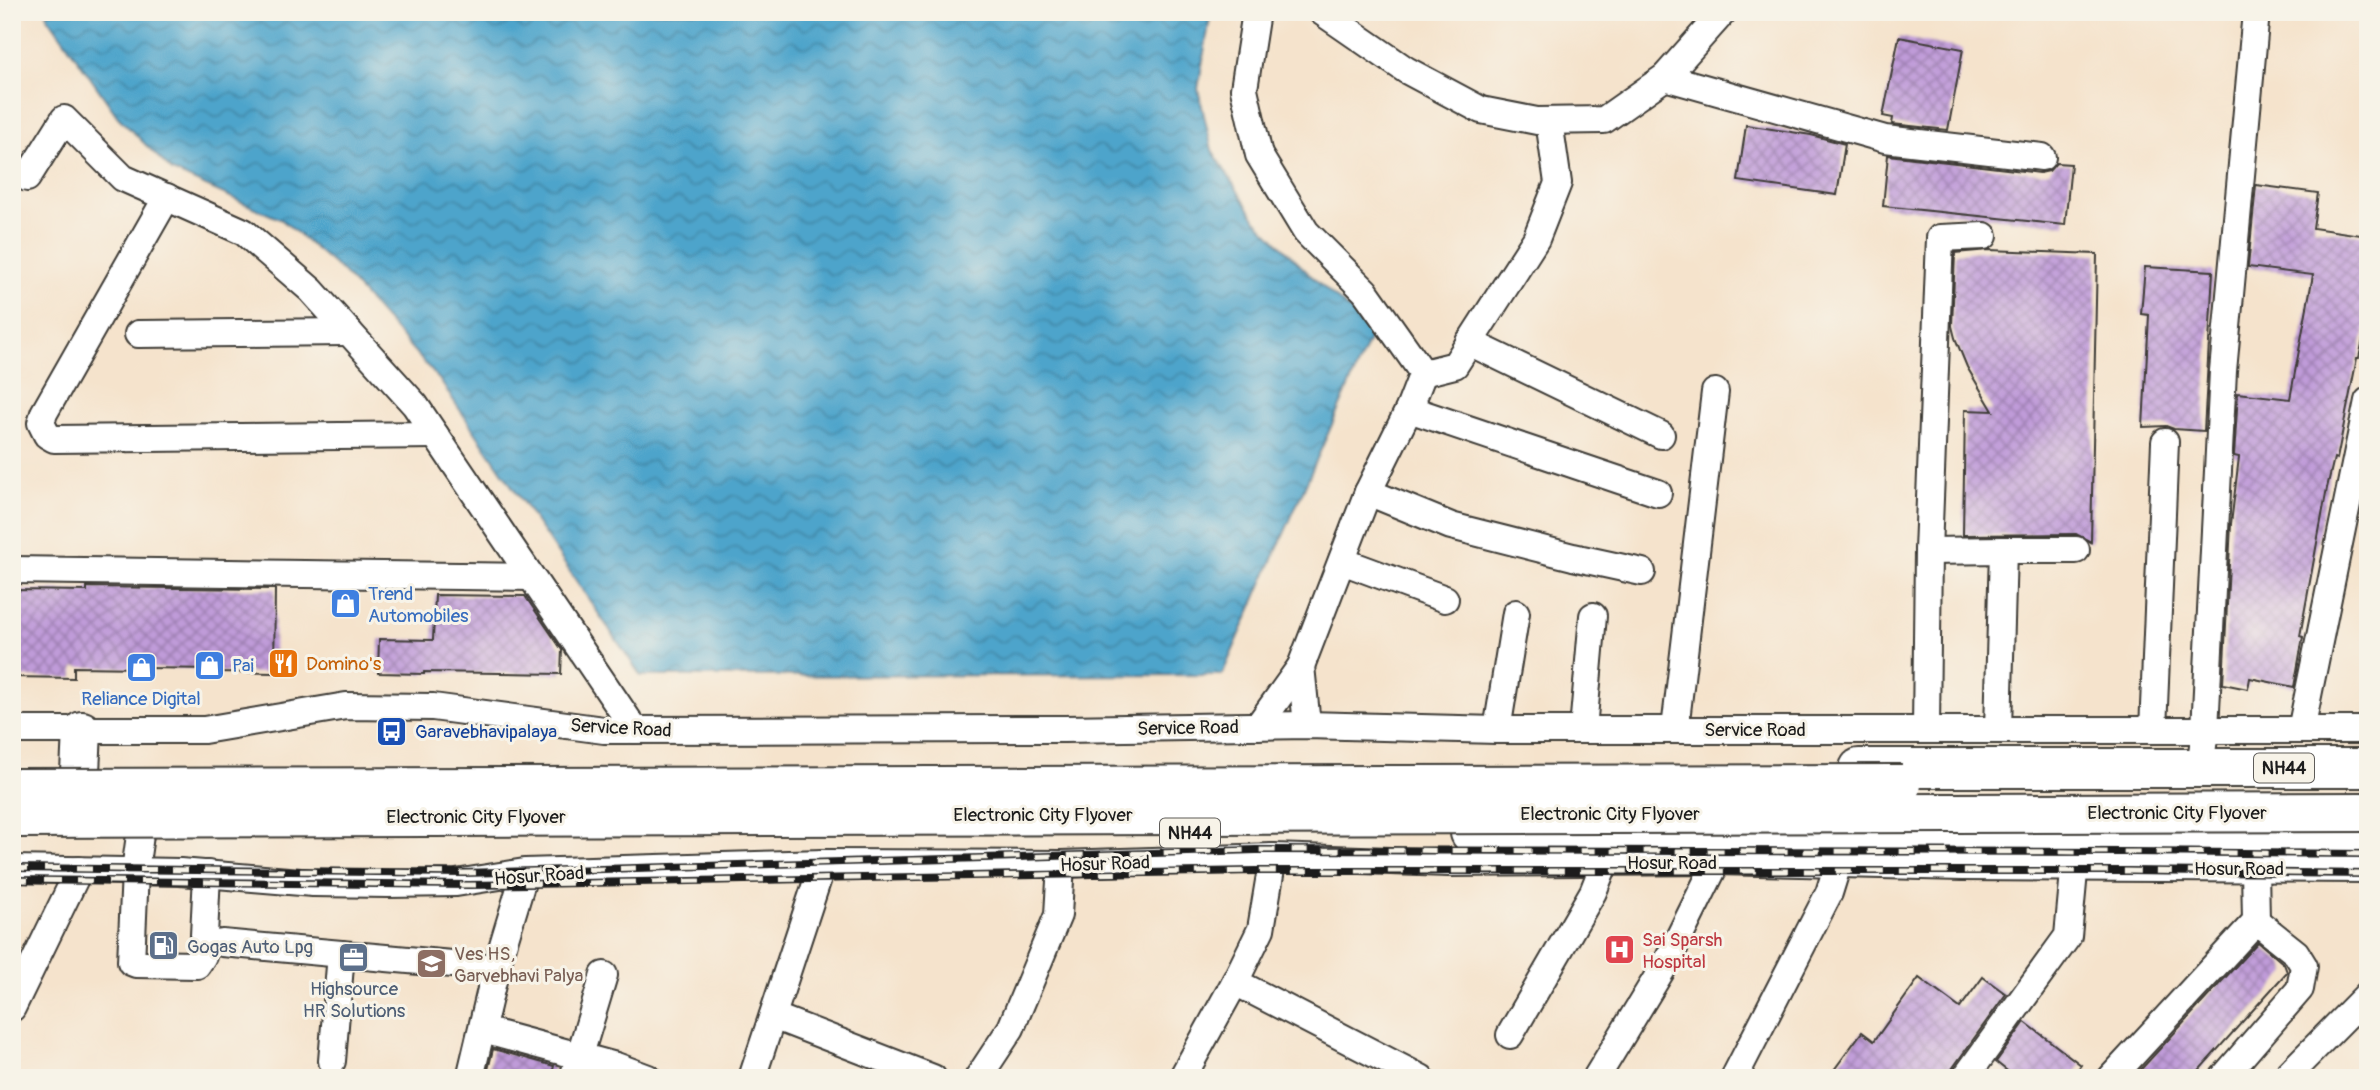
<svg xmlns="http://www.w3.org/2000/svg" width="2380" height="1090" viewBox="0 0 2380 1090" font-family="Pangolin,sans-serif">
  <defs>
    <pattern id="water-waves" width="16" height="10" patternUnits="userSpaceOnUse" patternTransform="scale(1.75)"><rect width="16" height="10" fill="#4ea4cb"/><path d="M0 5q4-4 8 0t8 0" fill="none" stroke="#4085a4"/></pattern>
    <pattern id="building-cross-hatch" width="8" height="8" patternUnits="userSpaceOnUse" patternTransform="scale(1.75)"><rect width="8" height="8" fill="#c09bd9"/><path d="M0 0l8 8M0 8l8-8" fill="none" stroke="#9b7eaf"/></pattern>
  </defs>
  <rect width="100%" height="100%" fill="#f7f3e8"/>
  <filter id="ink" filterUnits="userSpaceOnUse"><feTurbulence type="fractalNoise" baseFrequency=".0143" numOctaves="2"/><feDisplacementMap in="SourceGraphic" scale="14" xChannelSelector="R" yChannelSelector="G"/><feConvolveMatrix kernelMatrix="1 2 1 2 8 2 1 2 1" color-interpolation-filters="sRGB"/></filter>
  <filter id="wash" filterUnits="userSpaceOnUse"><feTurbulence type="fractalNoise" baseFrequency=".00686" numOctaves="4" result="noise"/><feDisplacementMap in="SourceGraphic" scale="28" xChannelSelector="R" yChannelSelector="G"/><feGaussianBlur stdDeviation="1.57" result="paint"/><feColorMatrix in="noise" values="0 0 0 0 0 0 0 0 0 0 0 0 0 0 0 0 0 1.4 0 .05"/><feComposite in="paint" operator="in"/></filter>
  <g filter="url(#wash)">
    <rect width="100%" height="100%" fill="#f5e3cc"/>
    <path fill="url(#water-waves)" stroke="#356074" stroke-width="2" d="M47,12h1164l-13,77 14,61 44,70 53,54 64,57 -151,344 -581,1 -202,-297 -95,-106 -62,-53 -110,-49 -54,-54 -70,-100z"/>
    <g id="blocks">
      <g fill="url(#building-cross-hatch)">
        <path d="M1899,37l64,12 -15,81 -56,-6 1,-6 -10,-2z"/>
        <path d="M1746,125l65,10 34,9 -8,51 -99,-14z"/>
        <path d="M1888,155l152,18 9,-2 7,-8 15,1 -6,61 -182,-19z"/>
        <path d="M2256,185l62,8 -5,35 55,8v80l-9,42h-2l-20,101 -3,-1 -7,30 -27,148 3,1 -9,50 -44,-9 -2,11 -25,-5 8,-160 8,-67 -5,-1 4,-63 52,6 23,-124 -65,-8z"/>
        <path d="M1989,250l108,4 -6,288 -15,-8 -113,1 2,-125 28,1 -26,-44 -12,-29 -3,-12 3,-73z"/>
        <path d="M2145,267l68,4 -9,160 -30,-2 -8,-3 -23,1 6,-112 -8,-1z"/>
        <path d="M87,587l188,2 -1,84 -58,-1v-3l-142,-2v11l-62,-1v-87l75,1z"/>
        <path d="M435,595l90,1 37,54 -1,24 -137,-2v2l-46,-1 1,-34 54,1z"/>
        <path d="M2258,942l26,22 3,8 -95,106h-59z"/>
        <path d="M1983,977l23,17 -54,75 -3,9h-121l34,-46 12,9 45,-63 41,30z"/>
        <path d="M2025,1022l56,43 -10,13h-55l-20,-16z"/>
        <path d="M493,1049l61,17 -3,12h-65z"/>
      </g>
    </g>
  </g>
  <g filter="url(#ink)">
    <use href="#blocks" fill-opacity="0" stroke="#3d3a36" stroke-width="2"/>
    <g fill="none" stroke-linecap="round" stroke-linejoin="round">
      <defs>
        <g id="minor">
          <path d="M1256,12l-12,77 15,66 47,77 59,59 58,82 -14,36 -41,83 -67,174 -43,60"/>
          <path d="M1322,12l84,58 75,40 56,11 67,-1 61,-43 58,-65"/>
          <path d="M1665,77l220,62 157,18"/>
          <path d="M12,167l15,11 37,-59 59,59 121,54 67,58 104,115 220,325"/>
          <path d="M167,197l-123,216 -3,10 6,12 7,4 381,-4"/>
          <path d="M138,334l211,-2"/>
          <path d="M1469,342l192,93"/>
          <path d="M1423,373l32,-8 81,-126 22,-56 -9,-62"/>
          <path d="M1409,409l249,84"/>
          <path d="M1368,492l83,34 122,31 69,15"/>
          <path d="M2003,550h73"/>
          <path d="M1928,551l75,-1 -5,179"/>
          <path d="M1342,561l103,38"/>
          <path d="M12,570l519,7"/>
          <path d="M1301,666l6,59"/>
          <path d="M1583,729l10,-113"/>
          <path d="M1675,729l40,-337"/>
          <path d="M1926,729l2,-178 12,-313 44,-2"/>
          <path d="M12,730h192l142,-24 87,1 171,23 460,-1 243,-4 190,5h871"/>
          <path d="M1497,730l19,-117"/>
          <path d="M2153,730l12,-288"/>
          <path d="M2301,730l67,-329"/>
          <path d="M2200,769l5,-39 18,-359 33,-359"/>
          <path d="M140,835l-5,36 -4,91 5,2 61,1 6,-9 4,-82"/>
          <path d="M12,869l168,3 133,11 75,1 68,-1 69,-11 298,-9 238,1 212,-7 176,6 268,-2 245,6 406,2"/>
          <path d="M222,943l274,25"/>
          <path d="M1235,982l186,96"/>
          <path d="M12,1008l67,-138"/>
          <path d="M773,1016l160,62"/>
          <path d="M483,1030l133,36 32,12"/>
          <path d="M1510,1035l83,-143 12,-30"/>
          <path d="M332,1061l9,-107"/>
          <path d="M470,1078l26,-110 29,-96"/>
          <path d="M573,1078l31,-103"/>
          <path d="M752,1078l71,-215"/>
          <path d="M978,1078l33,-50 47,-113 3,-51"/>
          <path d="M1182,1078l53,-96 26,-53 12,-72"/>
          <path d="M1596,1078l73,-120 48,-97"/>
          <path d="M1734,1078l95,-185 9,-29"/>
          <path d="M1965,1078l103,-142 8,-85"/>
          <path d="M2111,1078l145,-157 -1,-53"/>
          <path d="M2223,1078l77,-89 4,-23 -8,-13 -40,-32"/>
          <path d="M2285,1078l83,-84"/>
        </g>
        <g id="highway">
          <path d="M1859,768h509"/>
          <path d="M80,772l2,-41"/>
          <path d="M1470,833l898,-1"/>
        </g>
      </defs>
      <use href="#minor" stroke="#3d3a36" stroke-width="30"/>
      <use href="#highway" stroke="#3d3a36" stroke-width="42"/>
      <use href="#minor" stroke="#fff" stroke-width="26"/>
      <use href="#highway" stroke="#fff" stroke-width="38"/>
      <defs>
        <g id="rail">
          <path d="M12,868l452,5 792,-23 874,2 238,2"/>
          <path d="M12,880l457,5 786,-14h873l240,3"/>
        </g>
      </defs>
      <use href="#rail" stroke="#1c1c1c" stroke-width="8"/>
      <use href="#rail" stroke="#f7f3e8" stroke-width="5" stroke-dasharray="16" stroke-linecap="butt"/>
      <defs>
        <g id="highway-bridge">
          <path d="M12,788l1890,-4"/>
          <path d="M12,818l2356,-6"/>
        </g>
      </defs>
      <use href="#highway-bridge" stroke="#3d3a36" stroke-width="42" stroke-linecap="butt"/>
      <use href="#highway-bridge" stroke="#fff" stroke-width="38"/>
    </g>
  </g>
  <defs>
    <symbol id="shop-square" viewBox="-11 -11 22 22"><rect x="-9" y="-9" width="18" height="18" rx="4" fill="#3f7fe0" stroke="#f7f3e8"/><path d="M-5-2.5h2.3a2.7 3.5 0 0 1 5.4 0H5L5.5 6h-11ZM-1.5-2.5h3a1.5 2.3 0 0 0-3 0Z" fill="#fff"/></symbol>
    <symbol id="restaurant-square" viewBox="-11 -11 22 22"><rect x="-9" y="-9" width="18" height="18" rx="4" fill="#e8710a" stroke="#f7f3e8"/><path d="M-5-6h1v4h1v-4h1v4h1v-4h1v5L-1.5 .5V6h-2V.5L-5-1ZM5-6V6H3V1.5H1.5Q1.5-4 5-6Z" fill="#fff"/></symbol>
    <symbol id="bus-square" viewBox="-11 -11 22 22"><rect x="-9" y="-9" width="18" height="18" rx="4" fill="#1a4fb4" stroke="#f7f3e8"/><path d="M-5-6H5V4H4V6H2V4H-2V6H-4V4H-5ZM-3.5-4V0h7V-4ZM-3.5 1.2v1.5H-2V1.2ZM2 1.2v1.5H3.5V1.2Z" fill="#fff"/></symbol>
    <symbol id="fuel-square" viewBox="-11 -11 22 22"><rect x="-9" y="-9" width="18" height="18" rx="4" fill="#5c6f8a" stroke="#f7f3e8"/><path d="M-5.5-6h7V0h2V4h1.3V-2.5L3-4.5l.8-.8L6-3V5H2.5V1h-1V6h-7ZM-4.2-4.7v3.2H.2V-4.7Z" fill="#fff"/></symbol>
    <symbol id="hospital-square" viewBox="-11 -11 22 22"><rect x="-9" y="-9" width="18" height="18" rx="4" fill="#e0444e" stroke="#f7f3e8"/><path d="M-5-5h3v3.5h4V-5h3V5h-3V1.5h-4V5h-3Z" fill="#fff"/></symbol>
    <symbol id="office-square" viewBox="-11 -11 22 22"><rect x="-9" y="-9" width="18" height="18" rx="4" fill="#5c6f8a" stroke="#f7f3e8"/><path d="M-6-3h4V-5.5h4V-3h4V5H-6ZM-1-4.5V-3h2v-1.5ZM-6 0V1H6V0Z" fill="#fff"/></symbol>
    <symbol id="school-square" viewBox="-11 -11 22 22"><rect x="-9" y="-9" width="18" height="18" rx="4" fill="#8d6e63" stroke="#f7f3e8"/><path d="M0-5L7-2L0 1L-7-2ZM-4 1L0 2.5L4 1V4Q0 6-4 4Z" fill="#fff"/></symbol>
  </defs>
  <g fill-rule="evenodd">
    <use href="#shop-square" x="328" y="586" width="35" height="35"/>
    <use href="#restaurant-square" x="266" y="646" width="35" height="35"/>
    <use href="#shop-square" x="192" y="648" width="35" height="35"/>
    <use href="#shop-square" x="124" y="650" width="35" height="35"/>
    <use href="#bus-square" x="374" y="714" width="35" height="35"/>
    <use href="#fuel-square" x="146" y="928" width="35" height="35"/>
    <use href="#hospital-square" x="1602" y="932" width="35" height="35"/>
    <use href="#office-square" x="336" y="940" width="35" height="35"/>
    <use href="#school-square" x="414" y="946" width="35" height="35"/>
  </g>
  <g text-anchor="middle" stroke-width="6" stroke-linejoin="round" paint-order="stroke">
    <g fill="#f7f3e8" stroke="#5e5c59" stroke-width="2">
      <rect x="2254" y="753.5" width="60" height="29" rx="5"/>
      <rect x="1160" y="818.5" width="60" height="29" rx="5"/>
    </g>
    <g font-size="18" font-weight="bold" fill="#1c1c1c">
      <text x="2284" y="774">NH44</text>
      <text x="1190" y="839">NH44</text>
    </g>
    <g font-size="19" fill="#366cbe" stroke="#f7f3e8" text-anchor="start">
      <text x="368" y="600">Trend<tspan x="368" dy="22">Automobiles</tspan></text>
      <text x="232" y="672">Pai</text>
      <text x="141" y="705" text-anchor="middle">Reliance Digital</text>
    </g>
    <g font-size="19" fill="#c56008" stroke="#f7f3e8" text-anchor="start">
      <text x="306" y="670">Domino's</text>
    </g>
    <g font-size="19" fill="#1c1c1c" stroke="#f7f3e8">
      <text transform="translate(621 727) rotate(3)" y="7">Service Road</text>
      <text transform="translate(1188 727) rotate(-1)" y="7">Service Road</text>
      <text x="1755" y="736">Service Road</text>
      <text x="2177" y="819">Electronic City Flyover</text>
      <text x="1610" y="820">Electronic City Flyover</text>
      <text x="1043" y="821">Electronic City Flyover</text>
      <text x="476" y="823">Electronic City Flyover</text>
      <text x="1672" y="869">Hosur Road</text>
      <text transform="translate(1105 863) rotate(-2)" y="7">Hosur Road</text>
      <text x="2239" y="875">Hosur Road</text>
      <text transform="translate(539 875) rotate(-4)" y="7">Hosur Road</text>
    </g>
    <g font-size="19" fill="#164399" stroke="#f7f3e8" text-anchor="start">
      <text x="415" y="738">Garavebhavipalaya</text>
    </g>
    <g font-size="19" fill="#be3a42" stroke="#f7f3e8" text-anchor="start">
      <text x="1642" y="946">Sai Sparsh<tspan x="1642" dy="22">Hospital</tspan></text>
    </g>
    <g font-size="19" fill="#4e5e75" stroke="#f7f3e8" text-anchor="start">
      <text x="187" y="953">Gogas Auto Lpg</text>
      <text x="354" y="995" text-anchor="middle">Highsource<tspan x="354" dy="22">HR Solutions</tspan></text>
    </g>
    <g font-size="19" fill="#785e54" stroke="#f7f3e8" text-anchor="start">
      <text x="454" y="960">Ves HS,<tspan x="454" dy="22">Garvebhavi Palya</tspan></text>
    </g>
  </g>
  <rect width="2380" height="1090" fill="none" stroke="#f7f3e8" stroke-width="42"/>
</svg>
